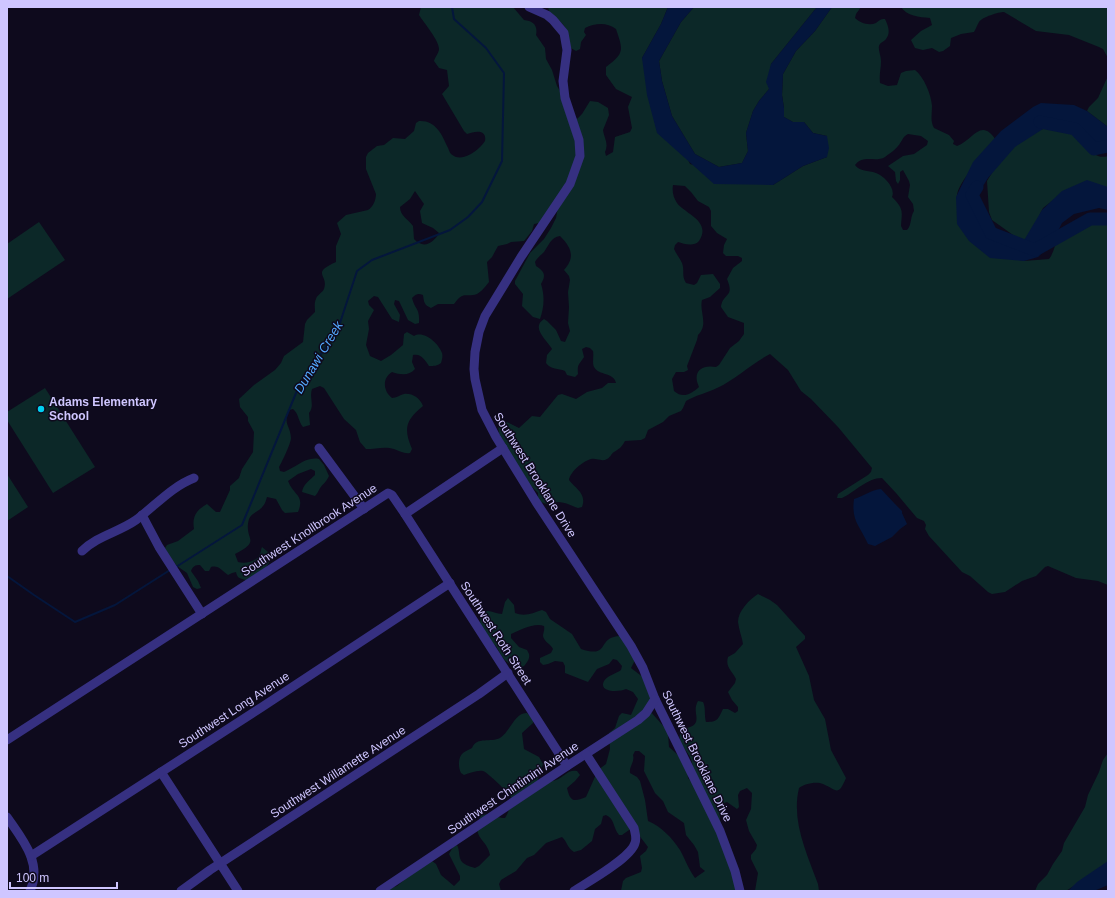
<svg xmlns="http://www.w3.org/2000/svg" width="1115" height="898" viewBox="0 0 1115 898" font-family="Arial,sans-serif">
  <rect width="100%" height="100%" fill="#0e0a1d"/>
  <g fill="#0c2828" fill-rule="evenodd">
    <path d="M421,7h92l11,13c9,1 14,5 12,15l9,13 1,11 6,11 5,16 20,33 5,-5 8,-13 8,1 10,6 1,7 -6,15c1,8 6,13 2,22l1,4 7,-4 2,-15 15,-5 2,-4 -4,-21 4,-10 -16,-8 -10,-14v-8c19,-14 17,-17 10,-38 -9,-7 -21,-6 -31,-1l-1,4 2,3 -5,7 -1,7 -4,2 -7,-4 -5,-15 2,-3c-4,-10 -16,-11 -18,-22h120l-7,17 -19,34 48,106 83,21 30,-19 24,-9v-21l-14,-3 -9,-11h-11l-9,-5v-9l-2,-13 1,-21 13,-23 19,-20 17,-24h29l-5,7 -1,4c5,5 14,8 21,5 4,-3 4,-4 9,-4 3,6 6,14 1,20 -2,3 -6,3 -7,7 -1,4 2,10 2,15 0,8 -2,13 -1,22l8,3 9,-1 4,-12 5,-2 9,-1c9,7 16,24 17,36 0,8 -2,15 2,22l15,7 5,6 -1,3 4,2c17,-6 24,-31 41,-3 -11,12 -44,39 -41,57l49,57 18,4 25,-2c5,-6 6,-16 10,-23 8,-11 36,-17 49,-20v369l-10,-4 -22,-3 -28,-12 -3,1 -9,9 -14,5 -17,11 -13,2 -4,-2 -18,-16 -8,-4 -33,-36 -4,-7 1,-4 -2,-4 -7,-3 -21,-25 -14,-15c-15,0 -27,14 -40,20h-5l1,-4 30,-19 3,-3 1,-4 -34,-41 -27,-28 -10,-8 -13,-21 -18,-16c-19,10 -34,25 -53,34 -10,5 -21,7 -31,13l-3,7 -2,3 -12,5 -6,6 -15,8 -3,8 -4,2 -16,1c-3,6 -6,8 -11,11 -3,2 -4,6 -7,7 -5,3 -10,-1 -16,0 -8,2 -21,13 -22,21 7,9 18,14 13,27l-4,1c-6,-2 -13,-6 -20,-6 -11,1 -7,4 -20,-1v-8l-15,-15 -24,-43 -1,-12 7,-2 14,7 13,-12 8,1 18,-22 4,-1 14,5 11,-7 15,-4 6,-5h8c-2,-11 -17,-7 -22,-16 -2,-4 0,-11 -1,-16l-3,-3 -4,-1 -4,2 2,8c-5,8 -7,7 -6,17l-3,3 -8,-2 -2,-4c-7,-3 -14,-1 -19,-8l1,-8 5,-6c-4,-8 -22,-21 -8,-30l3,2 9,9 5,11 4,1 5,-11 -2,-8 1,-16 -1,-15 2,-12 -1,-4 -5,-6c12,-13 7,-23 -4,-34 -9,1 -11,9 -16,16 -3,3 -7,6 -9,10l1,4c9,6 10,9 5,18 4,12 3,24 -1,35l-7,-2 -11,-11 1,-12 -8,-10v-3l15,-28 14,-14 7,-11 5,-10 2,-11 -19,16 -5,1 -2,7 -8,10 -13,1 -4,2 -9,2 -6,11 -5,5 2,20c-3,4 -8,10 -12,12 -12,4 -13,-4 -23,10h-16l-7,4c-7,-3 -7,-6 -8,-13 -5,-2 -7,-1 -11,3 3,12 8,10 7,25l-4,1 -7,-4 -9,-19 -4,-1 -1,4 6,11 -1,7 -7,-3 -14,-22 -4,-1 -6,5 1,4 5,5 -6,11 1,8 -3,16 4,11 11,5 10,-6 12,-10 1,-11 3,-2 7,4c10,-6 25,8 28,17 1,3 0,7 -1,10 -4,3 -7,3 -12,3 -4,-6 -8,-13 -16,-11l-1,7 3,7c-6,7 -14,6 -23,3 -10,6 -9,19 0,26 4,0 8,-3 12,-4 8,-1 16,4 19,12 -17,14 -20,22 -11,43l-2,4c-6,1 -10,-2 -16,-4 -9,-3 -18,0 -28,0l-6,-7 -4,-12 -12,-11 -20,-31 -4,-2 -8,3c-3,9 3,17 -3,24l1,12 -7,2c-5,-6 -4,-13 -10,-18l-4,1c-6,16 1,14 2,28 0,5 -9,24 -12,29l1,4 4,1c11,-4 22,-16 35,-13l5,6 5,11c-3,7 -7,8 -10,14 -1,2 -2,4 -4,6l-13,-4c1,-8 8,-12 13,-17v-4l-4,-2 -13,5 -10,7c6,15 17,14 10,31l-13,1 -3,-3 -6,-11 -9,-2c-1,3 -2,7 -4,9 -3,5 -12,7 -14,13 -6,21 14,21 -14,35l3,8c7,2 19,0 22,-8 1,-3 1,-5 2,-7l6,5 3,7c-2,6 -14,19 -19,21 -3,1 -7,0 -10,-1 -4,-1 -5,-3 -6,-7l-4,1 -4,2c-6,-4 -9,-10 -17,-8l-2,4h-4l-5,-6c-5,0 -7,1 -9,6l7,10 3,7 -4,1 -4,-2 -6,-14 -10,-7 -8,-10 -4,-8 2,-3 11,-4 16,-12c-2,-12 2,-19 13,-25l9,8h4l10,-22v-4l9,-8 3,-9 11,-17 1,-20 -6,-11v-4l-8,-10 -1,-8 15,-14 21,-15 6,-7 3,-7 19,-14 2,-18 2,-4 8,-8c0,-4 -1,-9 1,-13 1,-4 6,-6 8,-10 5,-15 -14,-15 12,-27v-16l5,-12 -4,-11 9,-8 22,-5c5,-3 8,-10 8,-16l-10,-25v-12l2,-4 9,-7 7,-1 9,-7 12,1 9,-8 2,-8 3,-2c16,-1 23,13 28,25 2,3 2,6 4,8 11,10 28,-4 34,-13 2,-12 -10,-10 -18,-7l-3,-3 -22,-37 7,-8 -2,-16 -8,-2 -5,-7c1,-4 5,-8 5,-12 0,-9 -15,-26 -20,-34zM908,134l13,2 7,5 -1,4 -13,9 -11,2 -15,10 7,6 1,9 2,3 2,-4v-8l3,-2 6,11 1,4 -2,12 5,7 1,7c-4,6 -2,14 -7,19h-4l-2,-4c1,-15 3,-17 -9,-29 4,-9 -8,-21 -16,-24 -8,-3 -16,-1 -21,-8 9,-11 20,-2 30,-8 4,-3 10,-7 13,-11 4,-4 4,-9 10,-12zM673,185l12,1 6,6 7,9 11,6 2,4v15l6,7 10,6 -3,6 -1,8 3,3h12l4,2v3l-9,7 -6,11c8,19 -4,13 -6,28l7,10 16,6v11l-5,7 -9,7 -11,17 -3,2c-15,-3 -24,5 -17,20 -8,7 -16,12 -25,4l-2,-12 4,-7h8l4,-2 -1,-4 10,-26 1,-5c11,-11 1,-23 4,-35l8,-3 10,-9v-4l-7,-10 -12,1 -4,8 -3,2 -8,-2c-5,-8 -1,-12 -4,-20 -2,-5 -6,-9 -8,-14l1,-4 3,-3c6,2 16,5 21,-1 13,-20 -14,-27 -22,-38 -4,-6 -5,-12 -4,-18zM415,191l9,13 -4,7 2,12 11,5 6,5c-6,11 -16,16 -25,6l-1,-13c-5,-7 -13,-10 -13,-19l10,-8z"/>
    <path d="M694,7h123l-46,57 -2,25 -10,12 -6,10 -7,22 2,18 -6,12 -23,4 -24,-13 -23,-38 -10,-35 -3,-20 22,-39z"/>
    <path d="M901,7h207v51l-5,-9 -4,-2 -30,-12 -33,-4 -32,-19c-5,0 -22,5 -25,10 -2,3 -3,7 -5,10l-13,2 -10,4 -1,8 -7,5 -4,1 -7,-4 -9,2 -8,-2 -4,-8 10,-9 11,-6 -2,-7c-11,-1 -23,-2 -29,-11z"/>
    <path d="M1108,76v51l-21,-16 2,-4 9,-9z"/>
    <path d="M1050,126c8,0 21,3 27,8 9,9 16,27 31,22v31l-56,14 -9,7 -4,8 3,12 -19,14 -31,-22 -3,-8 -2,-31 24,-39z"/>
    <path d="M39,222l26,38 -58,39v-55z"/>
    <path d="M45,388l50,79 -42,26 -46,-73v-8z"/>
    <path d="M7,474l21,33 -21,14z"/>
    <path d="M758,594l12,6 7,5 28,31v3l-9,8 13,29 5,24 11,19 6,31 15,28c-8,19 -9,12 -23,6 -7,-3 -19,0 -24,4 -8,33 8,66 19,96l1,7h-64l3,-18 -7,-14v-4l5,-6 1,-4 -8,-14 -3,-11 5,-11 1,-16 -5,-5 -7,3 -2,4 1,12 -2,2 -10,-7 -7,3v15l21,71h-120l2,-10 3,-3 15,-6 1,-4 -2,-12 6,-5 2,-4 -13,-17 -3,-2 -10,7h-3c-6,-7 -4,-16 -13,-20l-3,1 -2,8 -6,5 -3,12 -11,9 -7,2c-7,-4 -7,-11 -12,-15l-16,6 -12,12 -7,3 -11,13 -15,9 -2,4 2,7h-119l15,-5 6,-5 8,-10 21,-10 4,3 5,11 13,11 6,-6v-4l-11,-22 4,-7 4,-2c3,5 1,12 5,17 3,3 9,5 13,6l4,-2 11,-11c-3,-17 -20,-16 -9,-40 8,-3 16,3 24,3 3,-4 8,-17 6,-21 -1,-3 -25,-26 -28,-26 -6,-1 -13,2 -19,4l-3,-2c-3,-6 -3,-16 2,-20 2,-2 6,-3 9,-5 5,-12 19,-5 28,-10 10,-6 15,-26 27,-25l6,6v4l-11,10 2,16 15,8 4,7 -6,18c5,-1 16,0 19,-2 8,-3 12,-11 21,-9l3,4 -5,6 -8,7c3,14 7,14 19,9l12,-27 8,-6 4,-15 -1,-16 6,-5 4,-12 3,-3 9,2 7,-16 -5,-7 -7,-3c-6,3 -28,4 -22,-8 3,-5 13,-8 17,-11l1,-4 -5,-6 -4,-1 -4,5 -12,5 -9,13 -23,-9v-7l-2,-4 -8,-1 -7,3 -5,1 -3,-3v-4l11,-5 2,-4c-2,-5 -9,-7 -10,-13 0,-3 2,-6 1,-10 -9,-4 -24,4 -33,8v4l8,9 8,3 2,4c1,4 -1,7 -4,11 -4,5 -14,1 -19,-4 -4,-3 -7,-10 -10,-15 -3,-3 -7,-5 -10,-8 -6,-7 -8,-18 -3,-26 7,-3 12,2 19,2l3,-12 3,-4 6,7 1,8c10,4 18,0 27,-3l4,2 4,7 22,15 9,15c30,10 15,-12 39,-13l15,24 -4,8 13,10 8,11 -3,21 17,19 2,5 1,13 18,16 1,15 6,7c-1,-9 0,-20 -4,-28 -4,-8 -14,-15 -9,-25 3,-6 12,-3 15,-10 2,-7 -3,-12 2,-21l5,1c3,6 1,13 3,20 12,0 12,-3 17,-13h5l7,4 3,-2v-4l-6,-7 -4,-8 7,-9 1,-4c-4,-8 -11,-12 -8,-22l7,-4 8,-9c-1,-7 -4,-14 -5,-22 0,-11 11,-22 20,-28zM635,751h4l6,5 -1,15 11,22 8,8 5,11 16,11 2,12 8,10 4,7 2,15 5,4 -10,7c-6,-8 -10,-19 -15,-28 -8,-12 -19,-24 -32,-29l-3,-21 -5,-19 -3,-4 -7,-4c-1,-7 5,-11 3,-18z"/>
    <path d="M1108,753v121l-21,3 -21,14h-31l3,-7 9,-9 6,-11 9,-13 2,-8 21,-36 3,-12 11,-23 4,-12z"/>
  </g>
  <g fill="#04163c">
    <path d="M668,7h26l-13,15 -22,39 3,20 10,35 23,38 24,13 23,-4 6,-12 -2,-18 7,-22 6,-10 10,-12 -3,-7 5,-18 46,-57h15l-17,24 -19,20 -13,23 -1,21 2,13v9l9,5h11l9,11 14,3 2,12 -2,9 -24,9 -30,19 -59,-1 -57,-51 -10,-38 -5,-37 19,-34z"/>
    <path d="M1041,103l33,2 13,6 21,16v23l-10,-1 -19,-17 -16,-9 -20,6 -28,18 -27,31 -10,16 -2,10 9,24 12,13 13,4 13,-3 19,-32 20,-19 25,-11 21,7v23l-9,-2 -25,6 -12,9 -10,20 -14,14 -14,4 -34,-3 -21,-17 -12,-17 -1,-27 17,-35 28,-31 32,-24z"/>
    <path d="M881,489l14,15 7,7v2l5,11 -7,5 -8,8 -17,9 -7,-2c-8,-18 -17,-23 -14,-45 10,-3 17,-9 27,-10z"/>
    <path d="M1108,861v24l-14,6h-26l9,-9z"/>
  </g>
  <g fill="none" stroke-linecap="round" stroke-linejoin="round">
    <g stroke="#04163c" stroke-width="2">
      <path d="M176,567l66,-42 54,-132 43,-67 18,-55 15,-11 78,-30 18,-13 14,-15 20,-41 2,-88 -18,-25 -32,-29 -2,-12"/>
      <path d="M7,576l27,19 41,27 40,-17 55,-35"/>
    </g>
    <g stroke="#04163c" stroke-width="13">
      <path d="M1040,122l35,7 19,20 14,-3"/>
      <path d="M977,187l-5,8 19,38 44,17 55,-31h18"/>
    </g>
    <g stroke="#363081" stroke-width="9">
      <path d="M529,7l18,8 6,5 11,13 3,17 -4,31 2,17 14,42 1,16 -10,28 -49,73 -36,59 -6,16 -4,20 -1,17 1,10 7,31 14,27 40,65 95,144 12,22 12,31 65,132 15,40 5,20"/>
      <path d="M319,448l45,61"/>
      <path d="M405,514l98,-66"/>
      <path d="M142,515l17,32 43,67"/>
      <path d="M82,551c15,-15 37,-19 54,-31 19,-14 35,-33 58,-42"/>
      <path d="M7,740l381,-247 4,2 13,19 162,252"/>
      <path d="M161,772l77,119"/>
      <path d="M7,817c15,22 36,46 23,74"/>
      <path d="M31,856l231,-149 188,-124"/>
      <path d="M181,891l29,-21 269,-176 29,-21"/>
      <path d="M380,891l187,-125 71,-46 8,-7 9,-14"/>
      <path d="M574,891c14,-9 57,-33 61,-48 2,-5 0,-10 -1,-15l-48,-74"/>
    </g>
  </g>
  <circle fill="#00d0f1" stroke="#0e0a1d" stroke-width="1.5" cx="41" cy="409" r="4"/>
  <g text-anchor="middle" stroke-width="3" stroke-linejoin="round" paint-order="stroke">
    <g font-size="12" font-weight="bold" fill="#cfc6ff" stroke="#0e0a1d" text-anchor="start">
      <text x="49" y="406">Adams Elementary<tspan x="49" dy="14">School</tspan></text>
    </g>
    <g font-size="12" fill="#cfc6ff" stroke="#0e0a1d">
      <text transform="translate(535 475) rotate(58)" y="4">Southwest Brooklane Drive</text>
      <text transform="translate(309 530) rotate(-33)" y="4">Southwest Knollbrook Avenue</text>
      <text transform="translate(496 633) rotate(57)" y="4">Southwest Roth Street</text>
      <text transform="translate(234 710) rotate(-33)" y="4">Southwest Long Avenue</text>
      <text transform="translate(697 756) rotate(64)" y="4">Southwest Brooklane Drive</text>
      <text transform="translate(338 772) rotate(-33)" y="4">Southwest Willamette Avenue</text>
      <text transform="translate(513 788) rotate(-34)" y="4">Southwest Chintimini Avenue</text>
    </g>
    <g font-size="13" font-style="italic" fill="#54a9ff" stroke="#0e0a1d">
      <text transform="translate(318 357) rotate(-59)" y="5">Dunawi Creek</text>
    </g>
  </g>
  <rect width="1115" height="898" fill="none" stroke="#cfc6ff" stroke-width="16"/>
  <path d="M10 882v6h107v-6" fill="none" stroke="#cfc6ff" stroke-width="2"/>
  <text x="16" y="882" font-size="12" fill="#cfc6ff" stroke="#0e0a1d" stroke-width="3" paint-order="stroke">100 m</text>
</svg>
